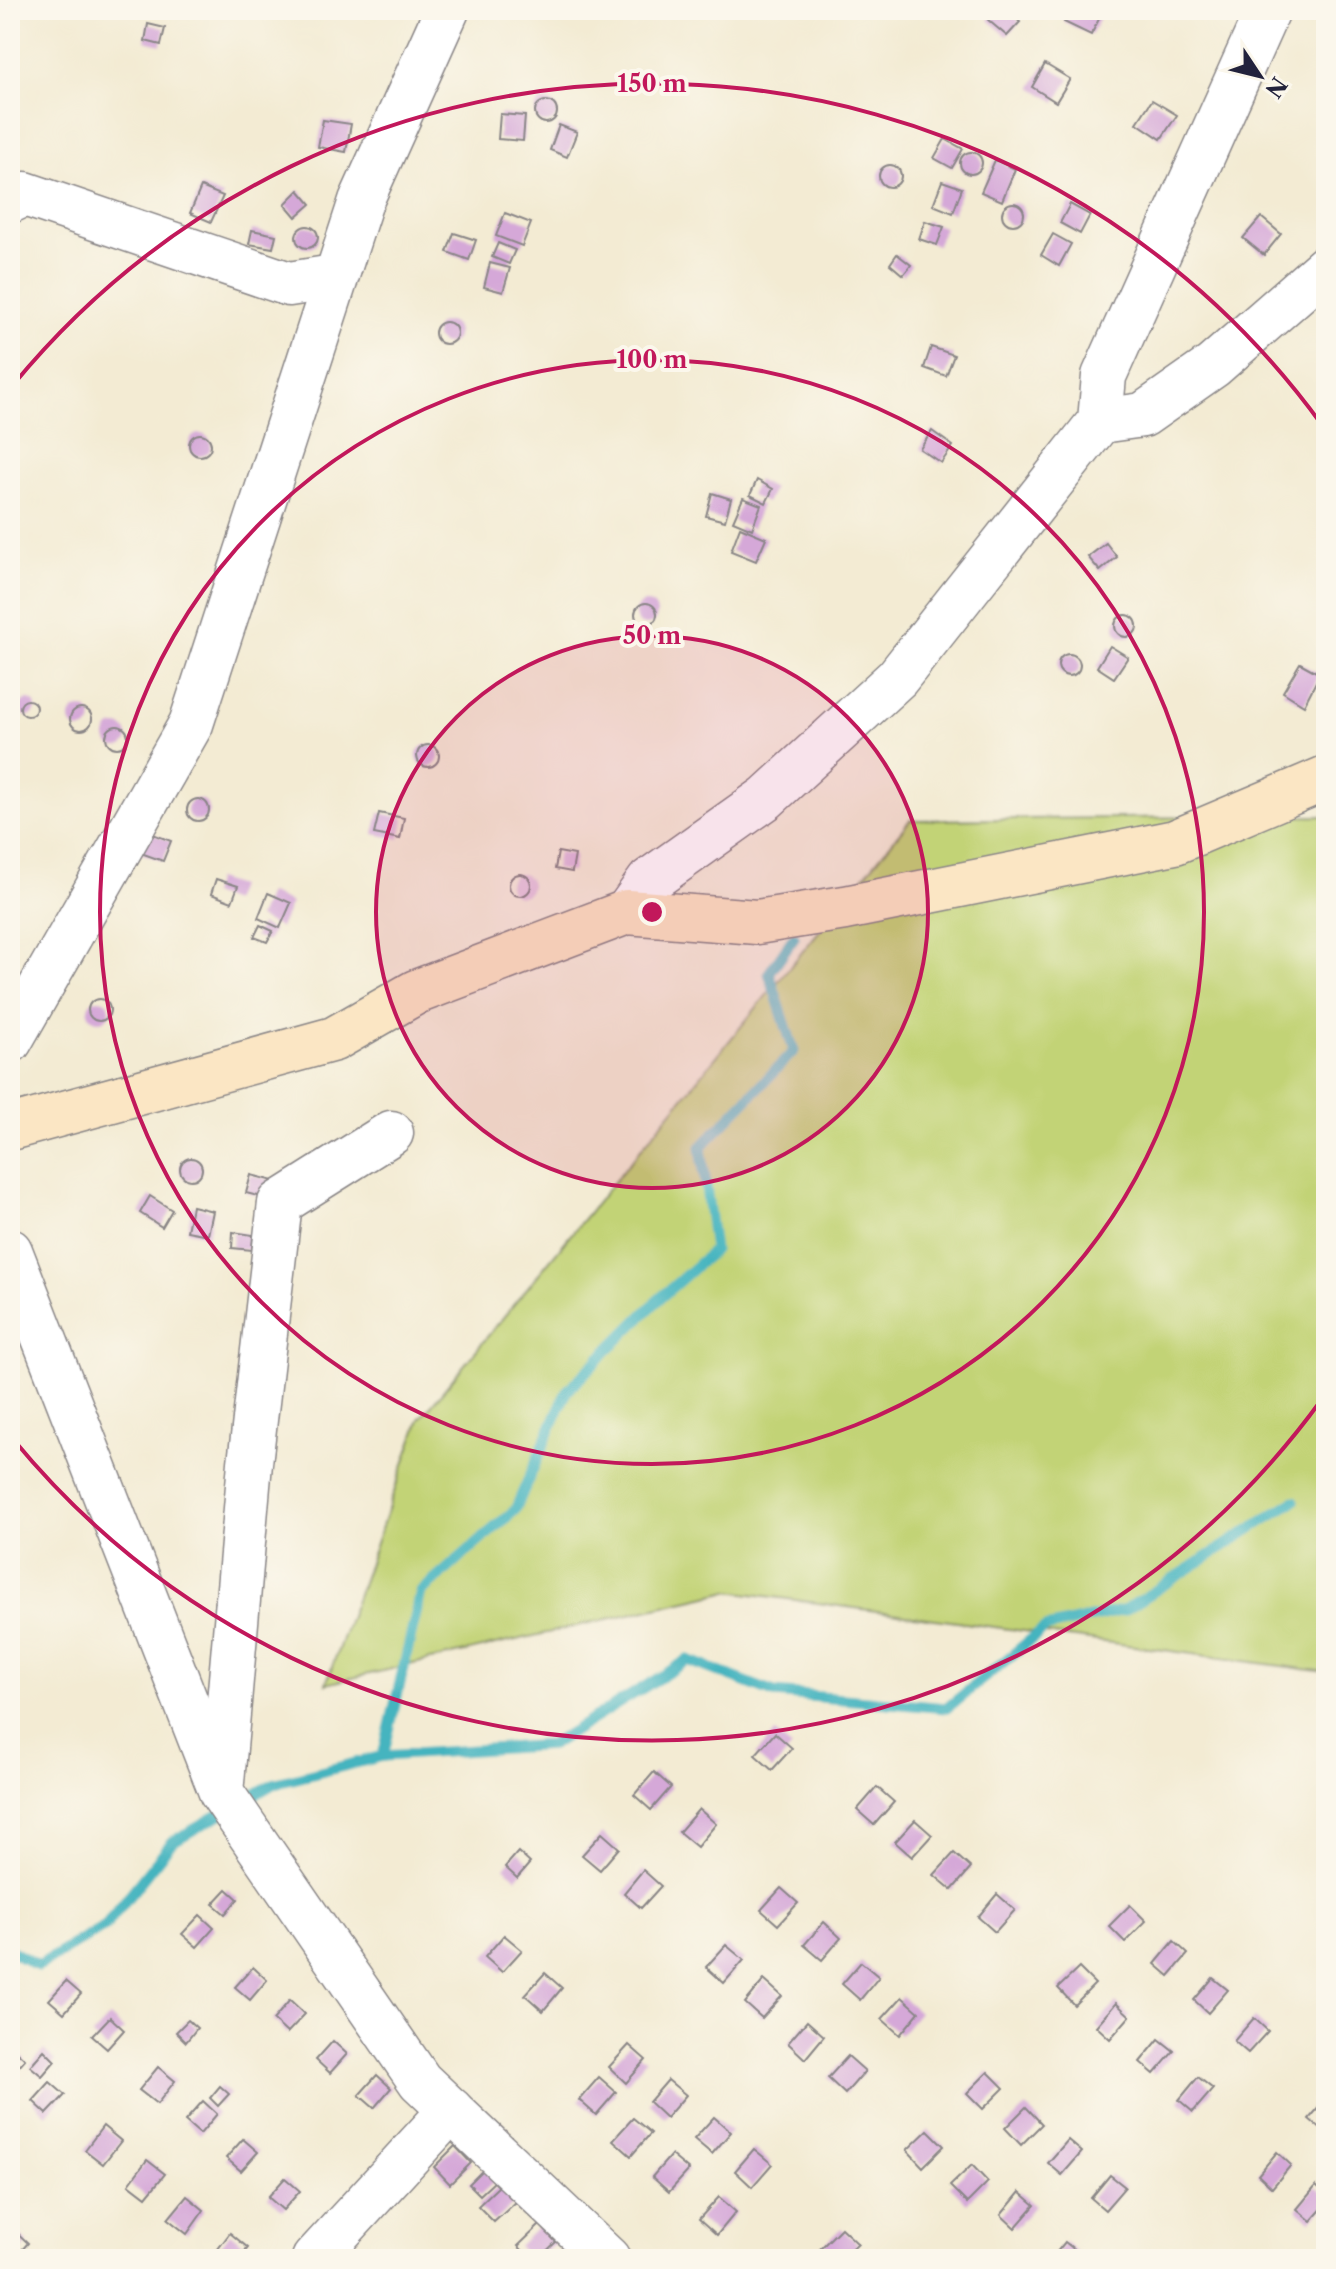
<svg xmlns="http://www.w3.org/2000/svg" width="1336" height="2269" viewBox="0 0 1336 2269" font-family="'Libre Caslon Text',serif">
  <rect width="100%" height="100%" fill="#fbf7ec"/>
  <filter id="ink" filterUnits="userSpaceOnUse"><feTurbulence type="fractalNoise" baseFrequency=".0125" numOctaves="2"/><feDisplacementMap in="SourceGraphic" scale="16" xChannelSelector="R" yChannelSelector="G"/><feConvolveMatrix kernelMatrix="1 2 1 2 8 2 1 2 1" color-interpolation-filters="sRGB"/></filter>
  <filter id="wash" filterUnits="userSpaceOnUse"><feTurbulence type="fractalNoise" baseFrequency=".006" numOctaves="4" result="noise"/><feDisplacementMap in="SourceGraphic" scale="32" xChannelSelector="R" yChannelSelector="G"/><feGaussianBlur stdDeviation="1.8" result="paint"/><feColorMatrix in="noise" values="0 0 0 0 0 0 0 0 0 0 0 0 0 0 0 0 0 1.4 0 .05"/><feComposite in="paint" operator="in"/></filter>
  <g filter="url(#wash)">
    <rect width="100%" height="100%" fill="#f3ebd3"/>
    <path fill="#c2d376" stroke="#727a58" stroke-width="2" d="M1326,816v856l-597,-81 -403,93 94,-265 490,-599z"/>
    <g fill="none" stroke-linecap="round" stroke-linejoin="round">
      <g stroke="#45b4bf" stroke-width="11">
        <path d="M383,1756l38,-164 94,-82 52,-119 91,-91 56,-50 -13,-103 93,-96 -25,-78 25,-36"/>
        <path d="M240,1803l33,-19 110,-28 168,-11 137,-85 86,33 173,15 98,-80 80,-18 169,-109"/>
        <path d="M10,1950l28,16 67,-40 67,-84 53,-31"/>
      </g>
    </g>
    <g id="blocks">
      <g fill="#d5a8d8">
        <path d="M997,10h9l14,12 -13,14 -19,-16z"/>
        <path d="M1069,10h27l6,3 -11,22 -27,-13z"/>
        <path d="M148,24l17,4 -4,17 -16,-4z"/>
        <path d="M1045,64l25,15 -14,23 -24,-15z"/>
        <path d="M1152,100l25,15 -16,24 -24,-16z"/>
        <circle cx="546" cy="112" r="11"/>
        <path d="M500,114l25,2 -2,25 -25,-2z"/>
        <path d="M323,120l28,4 -5,28 -28,-5z"/>
        <path d="M559,125l18,7 -10,25 -17,-7z"/>
        <path d="M945,139l18,10 -11,19 -18,-10z"/>
        <circle cx="971" cy="163" r="11"/>
        <path d="M995,160l20,9 -13,32 -21,-9z"/>
        <circle cx="890" cy="176" r="11"/>
        <path d="M942,181l20,7 -9,25 -20,-8z"/>
        <path d="M201,187l22,9 -12,26 -21,-9z"/>
        <path d="M299,190l12,14 -15,13 -11,-13z"/>
        <circle cx="1013" cy="214" r="11"/>
        <path d="M1070,204l20,11 -10,19 -20,-11z"/>
        <path d="M505,213l26,10 -9,23 -26,-10z"/>
        <path d="M1261,217l20,17 -17,21 -21,-17z"/>
        <path d="M925,221l19,6 -7,18 -18,-6z"/>
        <circle cx="307" cy="237" r="11"/>
        <path d="M252,230l24,5 -3,13 -24,-4z"/>
        <path d="M454,233l22,7 -7,20 -22,-8z"/>
        <path d="M1053,234l18,10 -12,22 -18,-11z"/>
        <path d="M498,243l17,7 -6,14 -17,-7z"/>
        <path d="M897,254l14,11 -8,10 -13,-11z"/>
        <path d="M490,263l20,5 -7,24 -19,-5z"/>
        <circle cx="446" cy="333" r="11"/>
        <path d="M931,347l23,8 -8,21 -22,-8z"/>
        <path d="M932,431l21,15 -12,17 -21,-14z"/>
        <circle cx="200" cy="445" r="11"/>
        <path d="M757,480l16,9 -7,14 -16,-8z"/>
        <path d="M712,493l19,6 -6,22 -19,-5z"/>
        <path d="M743,498l18,7 -9,24 -19,-8z"/>
        <path d="M740,527l26,11 -10,23 -25,-10z"/>
        <path d="M1106,543l11,14 -17,14 -12,-14z"/>
        <circle cx="646" cy="614" r="11"/>
        <circle cx="1126" cy="626" r="11"/>
        <path d="M1110,646l18,11 -14,21 -17,-11z"/>
        <circle cx="1069" cy="665" r="11"/>
        <path d="M1300,663l20,11 -16,31 -21,-13z"/>
        <circle cx="28" cy="708" r="8"/>
        <circle cx="81" cy="719" r="11"/>
        <circle cx="117" cy="737" r="11"/>
        <circle cx="428" cy="756" r="11"/>
        <circle cx="198" cy="810" r="11"/>
        <path d="M379,813l25,5 -4,21 -26,-5z"/>
        <path d="M145,831l26,10 -8,20 -25,-9z"/>
        <path d="M558,852l17,3 -3,17 -17,-3z"/>
        <circle cx="520" cy="885" r="11"/>
        <path d="M216,879l22,7 -6,16 -21,-8z"/>
        <path d="M268,893l23,10 -11,25 -22,-10z"/>
        <path d="M260,925l13,6 -6,11 -13,-5z"/>
        <circle cx="99" cy="1010" r="11"/>
        <circle cx="191" cy="1169" r="11"/>
        <path d="M251,1175l23,6 -4,18 -24,-6z"/>
        <path d="M150,1196l22,14 -10,17 -22,-14z"/>
        <path d="M192,1206l21,5 -5,24 -21,-4z"/>
        <path d="M233,1232l20,3 -1,15 -20,-2z"/>
        <path d="M775,1733l17,15 -20,22 -17,-15z"/>
        <path d="M654,1772l17,15 -20,23 -17,-15z"/>
        <path d="M877,1787l17,15 -20,23 -17,-15z"/>
        <path d="M699,1809l17,15 -19,23 -18,-15z"/>
        <path d="M915,1820l17,15 -20,22 -17,-15z"/>
        <path d="M602,1833l17,15 -19,22 -18,-15z"/>
        <path d="M518,1852l12,11 -13,15 -12,-11z"/>
        <path d="M954,1853l17,15 -19,22 -18,-15z"/>
        <path d="M643,1870l18,16 -20,22 -17,-15z"/>
        <path d="M781,1888l17,15 -20,22 -17,-15z"/>
        <path d="M227,1889l11,10 -13,15 -12,-10z"/>
        <path d="M997,1894l18,16 -20,22 -17,-15z"/>
        <path d="M1130,1905l16,16 -21,21 -16,-16z"/>
        <path d="M200,1915l14,13 -17,19 -15,-13z"/>
        <path d="M824,1922l17,16 -19,22 -18,-15z"/>
        <path d="M504,1935l18,15 -20,22 -17,-15z"/>
        <path d="M1174,1941l14,13 -19,22 -14,-12z"/>
        <path d="M726,1945l18,15 -20,23 -18,-16z"/>
        <path d="M861,1962l18,15 -19,23 -18,-16z"/>
        <path d="M253,1967l14,13 -17,20 -15,-13z"/>
        <path d="M1079,1968l16,16 -21,21 -16,-17z"/>
        <path d="M545,1973l17,15 -19,23 -18,-16z"/>
        <path d="M1213,1978l15,12 -20,23 -14,-13z"/>
        <path d="M764,1980l18,16 -20,22 -17,-15z"/>
        <path d="M66,1981l15,13 -17,19 -15,-13z"/>
        <path d="M902,1997l17,15 -19,23 -18,-16z"/>
        <path d="M290,2000l15,14 -18,19 -14,-13z"/>
        <path d="M1116,2003l14,13 -20,23 -14,-13z"/>
        <path d="M110,2017l14,13 -17,19 -15,-13z"/>
        <path d="M1254,2018l14,13 -20,22 -14,-12z"/>
        <path d="M188,2020l9,8 -11,14 -10,-10z"/>
        <path d="M807,2021l17,15 -19,23 -17,-16z"/>
        <path d="M1159,2039l15,12 -20,23 -14,-12z"/>
        <path d="M333,2041l14,13 -17,19 -14,-13z"/>
        <path d="M629,2045l17,15 -20,23 -17,-16z"/>
        <path d="M10,2046l15,13 -15,17z"/>
        <path d="M44,2050l11,11 -13,15 -12,-10z"/>
        <path d="M848,2056l17,15 -20,23 -17,-16z"/>
        <path d="M158,2067l17,14 -18,23 -18,-14z"/>
        <path d="M988,2072l16,16 -21,21 -16,-16z"/>
        <path d="M377,2075l14,13 -17,20 -15,-13z"/>
        <path d="M599,2077l17,15 -20,23 -17,-15z"/>
        <path d="M1198,2077l15,12 -20,23 -14,-12z"/>
        <path d="M668,2080l18,15 -20,23 -17,-16z"/>
        <path d="M50,2082l15,13 -18,19 -14,-13z"/>
        <path d="M220,2086l9,8 -11,12 -8,-8z"/>
        <path d="M1326,2099v29l-3,3 -14,-12z"/>
        <path d="M203,2101l14,13 -17,20 -15,-13z"/>
        <path d="M1026,2107l16,17 -21,21 -16,-17z"/>
        <path d="M714,2117l17,15 -19,22 -18,-15z"/>
        <path d="M633,2118l18,15 -20,23 -18,-16z"/>
        <path d="M103,2126l18,15 -18,23 -18,-14z"/>
        <path d="M928,2130l16,16 -21,21 -16,-17z"/>
        <path d="M243,2139l15,13 -17,19 -15,-13z"/>
        <path d="M1068,2140l14,12 -20,23 -14,-12z"/>
        <path d="M455,2146l16,17 -21,21 -16,-17z"/>
        <path d="M754,2149l18,15 -20,23 -17,-16z"/>
        <path d="M1277,2152l14,13 -19,23 -14,-13z"/>
        <path d="M671,2155l18,15 -20,22 -17,-15z"/>
        <path d="M147,2160l18,14 -19,23 -17,-13z"/>
        <path d="M972,2165l16,17 -21,21 -17,-17z"/>
        <path d="M483,2170l12,11 -15,14 -11,-11z"/>
        <path d="M1110,2175l15,12 -20,23 -14,-12z"/>
        <path d="M285,2178l15,13 -17,19 -15,-13z"/>
        <path d="M500,2185l16,17 -22,20 -16,-16z"/>
        <path d="M1316,2186l10,9v9l-15,17 -14,-12z"/>
        <path d="M1020,2192l15,13 -20,23 -14,-13z"/>
        <path d="M187,2196l17,14 -17,24 -19,-15z"/>
        <path d="M719,2197l17,15 -19,23 -18,-16z"/>
        <path d="M540,2225l16,17 -18,17h-7l-13,-13z"/>
        <path d="M10,2226l18,17 -14,16h-4z"/>
        <path d="M841,2228l17,16 -16,15h-12l-10,-10z"/>
        <path d="M230,2233l18,15 -9,11h-25l-2,-2z"/>
        <path d="M1065,2242l15,12 -4,5h-25z"/>
      </g>
    </g>
  </g>
  <g filter="url(#ink)">
    <use href="#blocks" fill-opacity="0" stroke="#8a8687" stroke-width="2"/>
    <g fill="none" stroke-linecap="round" stroke-linejoin="round">
      <defs>
        <g id="street">
          <path d="M10,201l15,-7 264,90 45,-7"/>
          <path d="M1100,421l43,-6 70,-49 113,-99"/>
          <path d="M627,912l22,-31 117,-83 131,-120 203,-257 4,-45 164,-366"/>
          <path d="M10,1041l181,-317 170,-523 86,-191"/>
          <path d="M10,1251l211,541 199,289 188,178"/>
          <path d="M222,1782l28,-319 30,-260 111,-70"/>
          <path d="M314,2259l137,-149"/>
        </g>
        <path id="secondary" d="M10,1128l324,-89 82,-47 211,-80 130,10 88,-14 330,-66 151,-64"/>
      </defs>
      <use href="#street" stroke="#8a8687" stroke-width="47"/>
      <use href="#secondary" stroke="#8a8687" stroke-width="47"/>
      <use href="#street" stroke="#fff" stroke-width="44"/>
      <use href="#secondary" stroke="#fbe6c4" stroke-width="44"/>
    </g>
  </g>
  <circle cx="652" cy="912" r="276" fill="#c2185b" fill-opacity=".12"/>
  <g fill="none" stroke="#c2185b" stroke-width="4">
    <circle cx="652" cy="912" r="276"/>
    <circle cx="652" cy="912" r="552"/>
    <path d="M1322 1399A828 828 0 0 1 13 1439M13 385A828 828 0 0 1 1322 425"/>
  </g>
  <circle cx="652" cy="912" r="12" fill="#c2185b" stroke="#fbf7ec" stroke-width="4"/>
  <g font-size="24" text-anchor="middle" font-weight="bold" fill="#c2185b" stroke="#fbf7ec" stroke-width="8" stroke-linejoin="round" paint-order="stroke">
    <text x="652" y="92">150 m</text>
    <text x="652" y="368">100 m</text>
    <text x="652" y="644">50 m</text>
  </g>
  <rect width="1336" height="2269" fill="none" stroke="#fbf7ec" stroke-width="40"/>
  <g transform="translate(1260 76) rotate(125)" stroke="#fbf7ec" stroke-width="6" paint-order="stroke">
  <path d="M0-6L14 30L0 20L-14 30Z" fill="#22223b"/>
  <text y="-12" font-size="22" font-weight="bold" text-anchor="middle" fill="#22223b">N</text>
  </g>
</svg>
